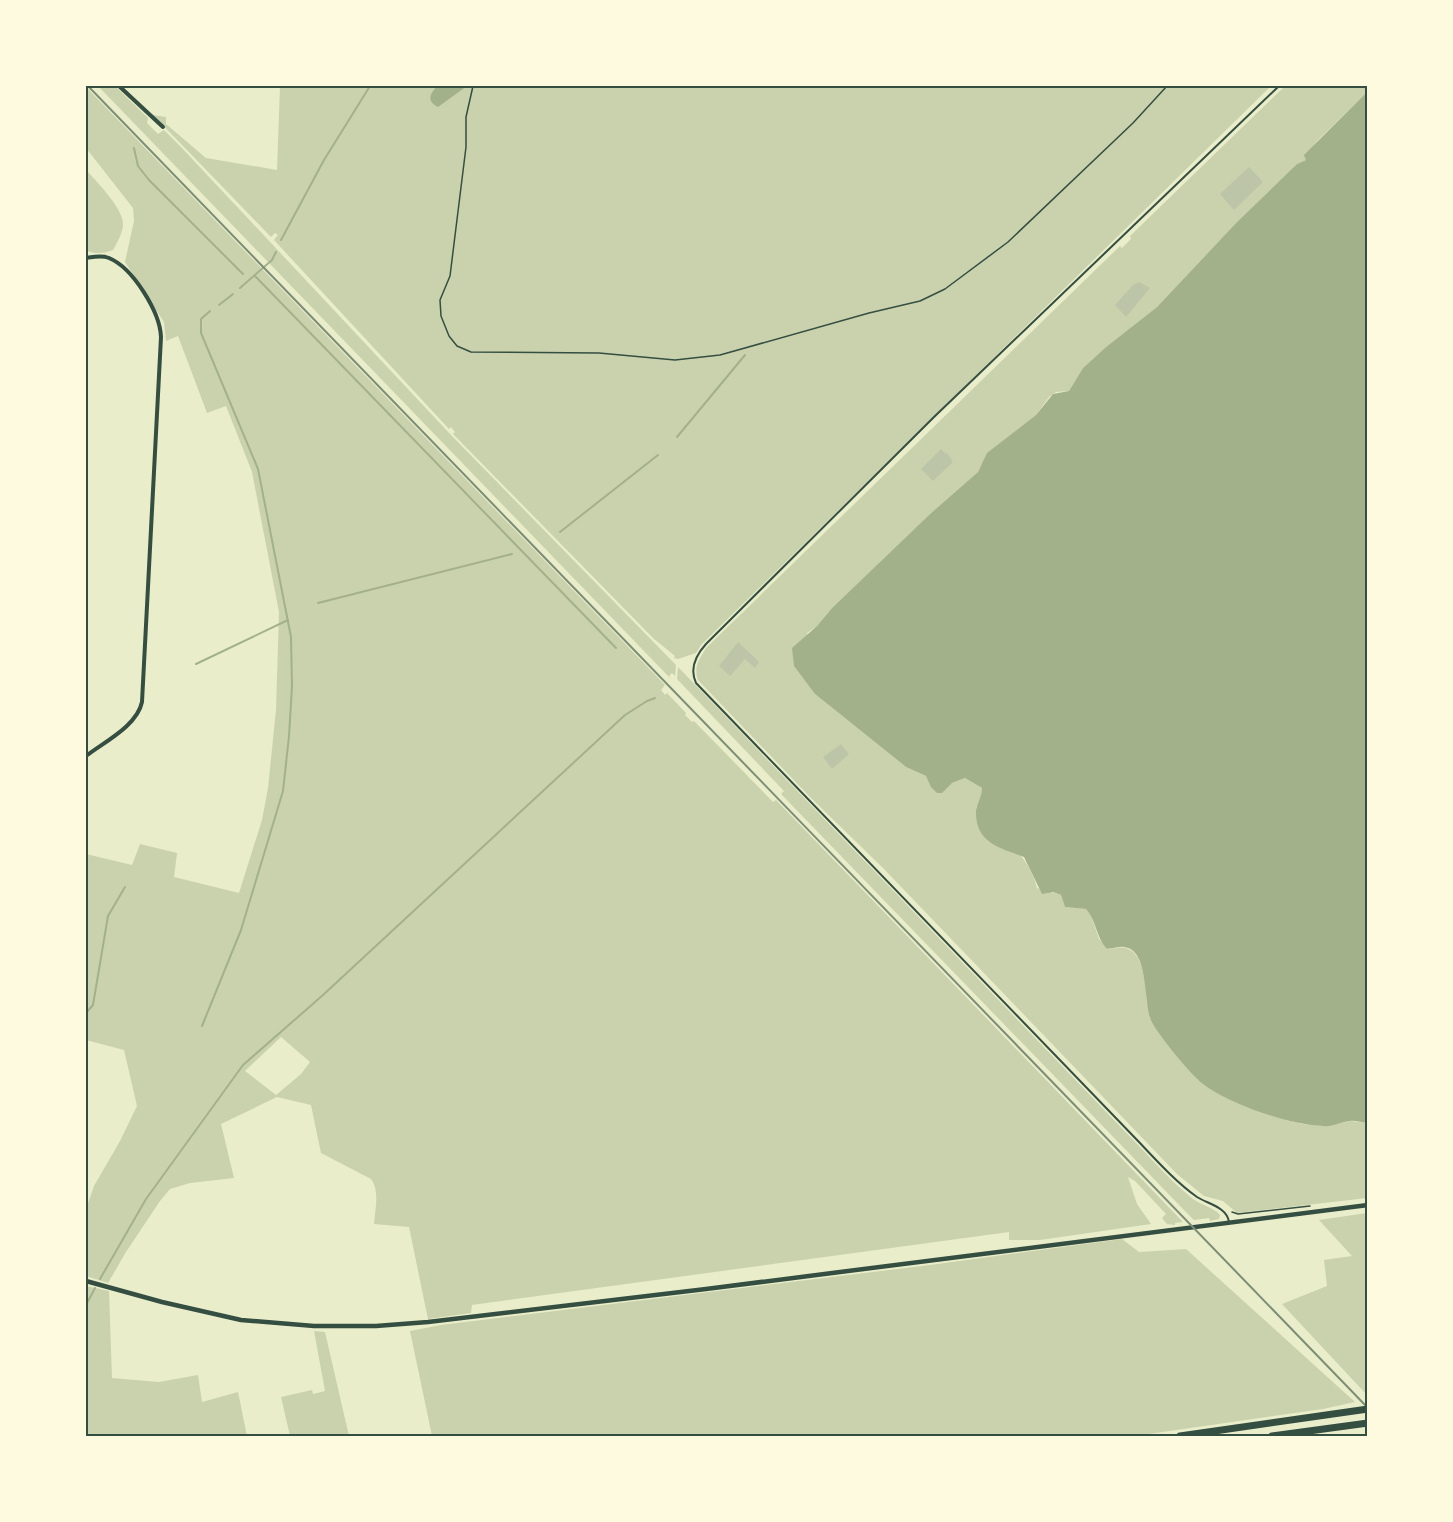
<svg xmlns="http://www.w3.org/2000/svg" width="1453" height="1522" viewBox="0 0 1453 1522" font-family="'DejaVu Sans',sans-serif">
  <rect width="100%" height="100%" fill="#e9edc9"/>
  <g fill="#cad2ad" fill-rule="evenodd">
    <path d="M98,86h17l33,32 -1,5 11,11 6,-4 17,17 270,288 225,230 -1,11 -3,-3 -3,3 2,3z"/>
    <path d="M280,86h991l-570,559 -5,8 -18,6 -4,-1 1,-2 -21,-17 -201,-205 2,-2 -4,-5 -2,2 -175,-189 4,-5 -3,-2 -4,4 -118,-122 13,2v7l40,34 71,12z"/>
    <path d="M1285,86h82v6l-50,49 -11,16v3l-9,4 -61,59 -79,84 -51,40 -23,21 -14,23 -13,1 -7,5 -13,18 -48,38 -10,19 -48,42 -98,94 -15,18 -10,7 8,61 91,73 20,9 2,3 24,4 13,-5 17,10v7l-6,13c23,24 53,47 61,80l24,7 4,12 21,2 4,4 9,26 11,10c5,-1 11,-2 15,-1 20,4 21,41 22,56l124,111 31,9 22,2 27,-5 16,2v75l-130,15 -14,-12 -19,-5 -27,-22 -293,-305 -73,-71 -113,-118c-5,-14 2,-21 8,-32l414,-402 2,2 9,-9 -1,-3z"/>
    <path d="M86,87l579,598 -4,5 4,5 2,-2 19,20 -1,2 7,7 2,-1 79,81 3,-2 407,422 -8,1v2l-8,-1 -5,-6 4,-4 -31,-33 -7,-4 9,27 14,20 -111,16h-31v-8l-537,73 -1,8 -43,6 -19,-92 -35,-3c1,-14 6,-33 -3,-45l-50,-26 -10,-48 -34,-8 -56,27 13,54 -44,5 -20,6 -10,12 -34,51 -18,31 -22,-7v-67l8,-23 26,-45 17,-35 -13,-56 -38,-10v-186l46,11 8,-21 37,9 -3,24 65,16 23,-73 6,-32 8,-78 3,-98 -27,-140 -26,-66 -19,7 -29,-77 -12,5 -2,-19 -39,-60 9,-41 -1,-13 -47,-60zM281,1037l29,25 -9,12 -25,21 -31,-24z"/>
    <path d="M86,170c10,11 37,38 37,54 0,8 -6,19 -10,26 -9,3 -19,5 -27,0z"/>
    <path d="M678,667l461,479c17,18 34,37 54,53 8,6 22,9 27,16l-1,4 -9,2 -1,-3 -15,2 -11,-11 -402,-415 3,-3 -107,-112z"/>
    <path d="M1367,1213h1l-1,182 -85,-91 45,-18 -3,-26 28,-4 -33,-36z"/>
    <path d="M1122,1239l17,13 47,-3 169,153 -32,7 -188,27h-703l-22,-105 31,-6 489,-60z"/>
    <path d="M86,1286l23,5 3,87 47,4 39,-7 4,27 36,-10 9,44h-161z"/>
    <path d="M314,1331l11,1 24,104h-59l-9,-39 31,-7 1,4 12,-3z"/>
  </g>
  <g fill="#a3b18a">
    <path d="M437,86h30l-29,21c-12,-6 -8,-13 -1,-21z"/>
    <path d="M1367,92l1,1031c-6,0 -13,-3 -18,-2 -10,1 -18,6 -27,5 -33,-1 -94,-22 -120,-42 -12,-9 -43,-47 -50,-60 -11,-17 -2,-74 -29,-77 -7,-1 -12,3 -18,1 -10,-12 -10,-28 -20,-39l-21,-2 -4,-12 -8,-3 -11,2 -18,-37c-24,-9 -49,-14 -48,-46 1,-8 6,-14 6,-23l-17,-10 -13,5 -10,10h-5l-6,-6 -5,-11 -20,-9 -91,-73 -21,-28 -2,-18 25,-22 15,-18 98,-94 48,-42 9,-19 49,-38 17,-21 16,-3 14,-23 23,-21 51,-40 79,-84 61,-59 9,-4 -2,-5z"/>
  </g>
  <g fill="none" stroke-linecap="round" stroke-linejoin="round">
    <g stroke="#a3b18a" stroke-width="2">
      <path d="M134,148l4,18 11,14 94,94"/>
      <path d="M281,240l43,-80 46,-74"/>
      <path d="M255,276l361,372"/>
      <path d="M240,288l32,-28 4,-8"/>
      <path d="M219,305l14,-11"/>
      <path d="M677,437l68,-82"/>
      <path d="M560,532l98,-77"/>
      <path d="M318,603l194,-49"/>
      <path d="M196,664l92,-44"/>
      <path d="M86,1013l7,-8 15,-89 17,-29"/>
      <path d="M202,1026l39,-96 42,-139 6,-55 3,-50 -1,-49 -33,-168 -57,-136v-14l9,-8"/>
      <path d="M100,1279l46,-80 97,-134 80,-70 302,-280 22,-14 8,-3"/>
      <path d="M86,1305l9,-17"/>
    </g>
  </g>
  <g fill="#bcc5a7">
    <path d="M1249,167l14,15 -29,28 -14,-16z"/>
    <path d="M1139,282l11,6 -24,29 -11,-12 18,-20z"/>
    <path d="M941,449l5,5 1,-1 6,9 -20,19 -12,-12z"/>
    <path d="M738,642l21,20 -4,6 -10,-9 -15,17 -11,-10z"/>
    <path d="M841,744l8,10 -17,15 -9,-12z"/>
  </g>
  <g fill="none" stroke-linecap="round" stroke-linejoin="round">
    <g stroke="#344e41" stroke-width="1.5">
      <path d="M473,86l-7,31v30l-16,129 -10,24 1,16 8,20 8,10 14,6 128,1 76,7 45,-5 149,-42 51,-12 25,-12 63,-47 125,-119 34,-37"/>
      <path d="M1232,1212l6,2 72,-8"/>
    </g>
    <path stroke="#344e41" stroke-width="2" d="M1229,1222c-2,-15 -21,-18 -32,-25 -21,-15 -40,-36 -58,-55l-443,-459c-7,-15 0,-28 10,-39l228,-227 345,-331"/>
    <g stroke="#344e41" stroke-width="4">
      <path d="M119,86l44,41"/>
      <path d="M86,258c7,-1 16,-3 23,0 24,10 51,54 52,79l-19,365c-5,24 -38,40 -56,54"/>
    </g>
    <path stroke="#344e41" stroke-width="4.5" d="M86,1281l76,21 79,18 73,6h62l52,-4 278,-33 662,-84"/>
    <g stroke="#344e41" stroke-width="7">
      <path d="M1180,1436l188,-27"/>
      <path d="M1272,1436l96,-13"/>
    </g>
    <path stroke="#7c8e77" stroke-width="2" d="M88,86l1280,1322"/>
  </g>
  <rect width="1453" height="1522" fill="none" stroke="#fefae0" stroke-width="174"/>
  <rect x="87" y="87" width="1279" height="1348" fill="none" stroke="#344e41" stroke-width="2"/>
</svg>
